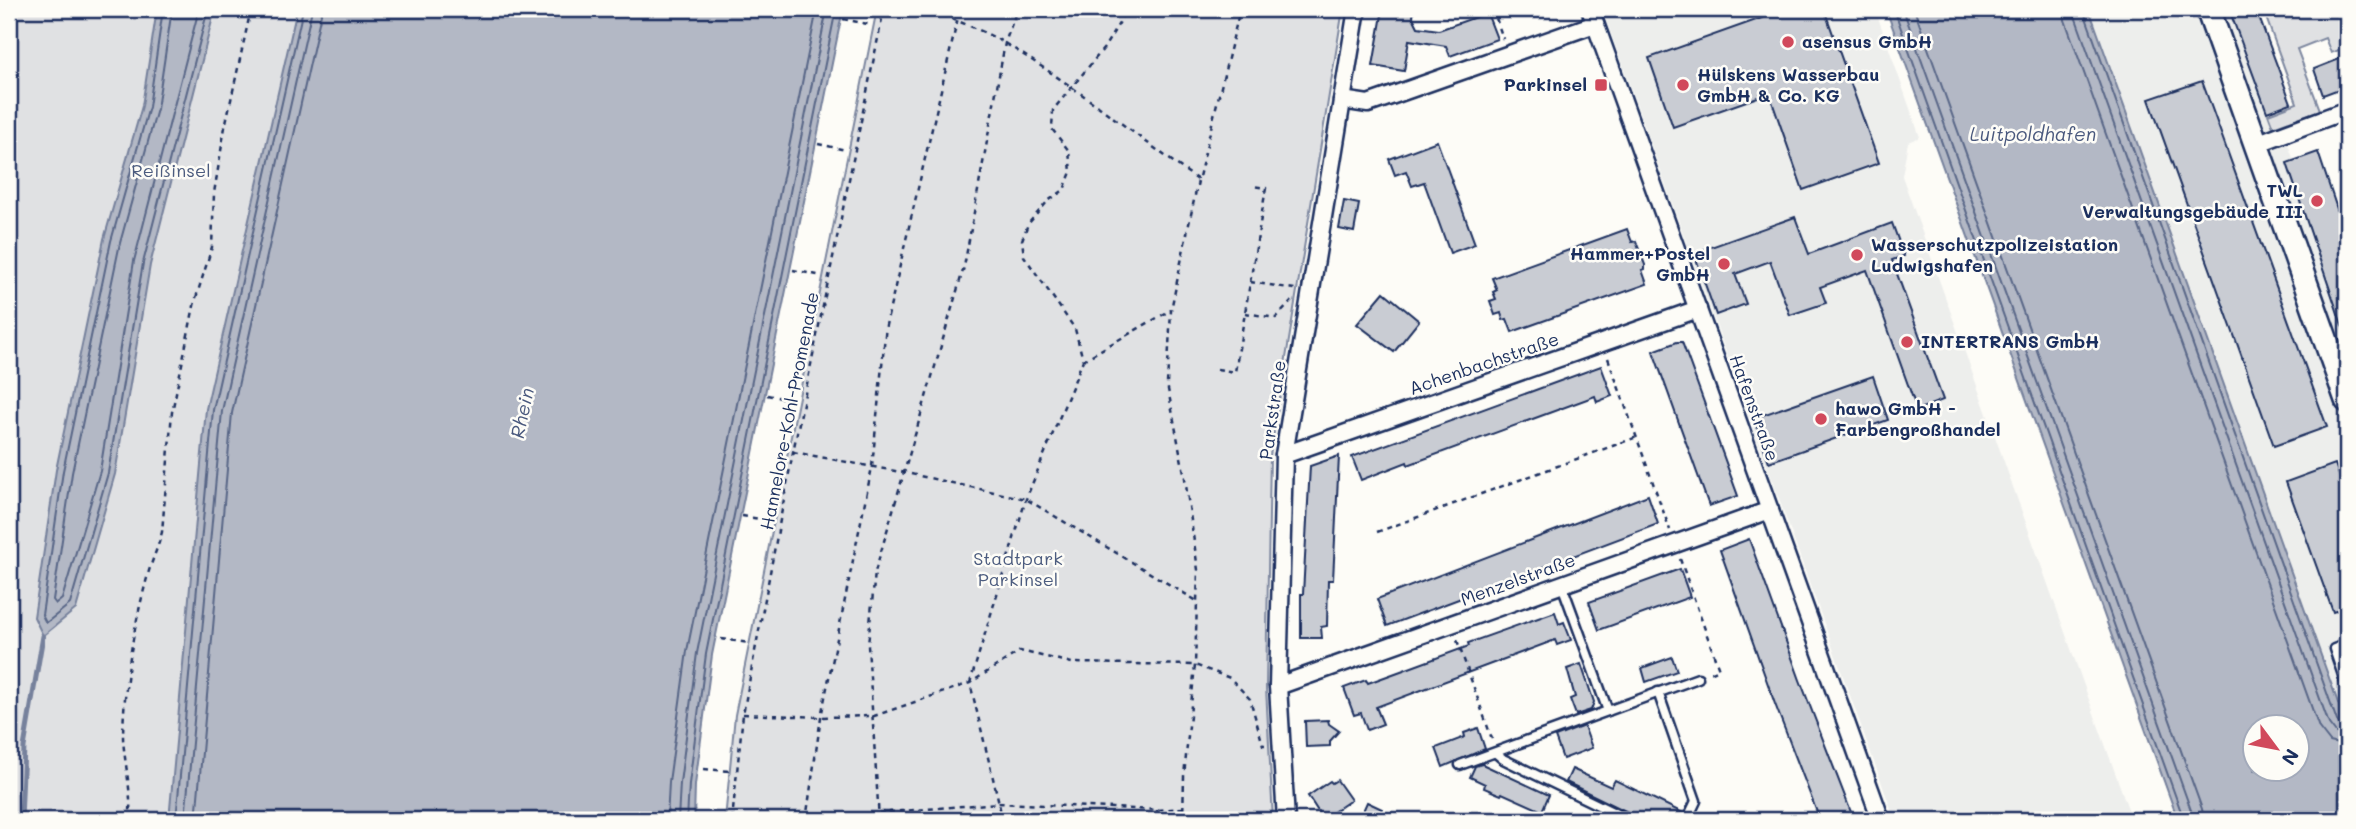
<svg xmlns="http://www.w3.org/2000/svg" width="2356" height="829" viewBox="0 0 2356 829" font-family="Mali,sans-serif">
  <rect width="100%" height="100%" fill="#fdfcf7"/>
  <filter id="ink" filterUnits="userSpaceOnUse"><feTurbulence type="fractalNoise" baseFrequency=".0143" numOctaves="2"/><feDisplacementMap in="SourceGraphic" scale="14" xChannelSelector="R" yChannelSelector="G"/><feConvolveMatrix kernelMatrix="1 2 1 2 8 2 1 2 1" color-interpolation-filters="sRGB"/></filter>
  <g filter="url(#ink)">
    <g fill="#edeeec">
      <path d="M1602,9h273l45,128 -12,5 -6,34 230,644h-237z"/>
      <path d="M2089,9h149l109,295v424z"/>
    </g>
    <g fill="#e0e1e3" stroke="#7e88a0" stroke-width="2">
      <path d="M9,9h358l-125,811h-233z"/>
      <path d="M877,9h466l-73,447 -4,232 7,132h-548l10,-105z"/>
      <path d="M2263,9h84v38l-16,6 -6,-15 -28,11 23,61 -47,17 -5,-13 29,-11z"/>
    </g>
    <g fill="#b3b8c5" stroke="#76819c" stroke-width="2" fill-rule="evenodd">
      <path d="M157,9h58l-65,256 -35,209 -39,135 -33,27 -9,-19 22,-147 48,-231 38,-133z"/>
      <path d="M297,9h546l-131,646 -17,130 -1,35h-525l37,-411z"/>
      <path d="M1886,9h203l258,719v92h-169zM2254,728h42v42h-42z"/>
    </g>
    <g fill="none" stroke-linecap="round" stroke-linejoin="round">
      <g stroke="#586687" stroke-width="2">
        <path d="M163,9l-14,98 -38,134 -48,230 -21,144 4,8 24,-19 38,-131 35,-210 65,-254"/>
        <path d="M172,9l-15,100 -37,134 -48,230 -19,127 3,4 6,-5 38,-128 34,-210 65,-252"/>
        <path d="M1894,9l290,811"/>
        <path d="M1903,9l289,804 1,7"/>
        <path d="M1914,9l288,800 2,11"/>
        <path d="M2064,9l1,11 254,708 11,14 17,4"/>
        <path d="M2074,9l1,7 254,708 7,9 11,3"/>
        <path d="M2083,9l254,712 4,5 6,1"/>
        <path d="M176,820l37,-410 90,-401"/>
        <path d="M185,820l37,-409 90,-402"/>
        <path d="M196,820l36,-407 90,-404"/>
        <path d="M667,820l2,-38 18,-131 130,-642"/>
        <path d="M678,820l2,-37 17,-130 130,-644"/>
        <path d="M687,820l2,-36 17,-130 130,-645"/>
      </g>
      <path stroke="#76819c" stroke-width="5" d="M21,820l3,-73 19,-111"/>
    </g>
    <g fill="#c9ccd3" stroke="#1b2f5e" stroke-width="2">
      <path d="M1383,9h31l-1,8 5,10 21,3 48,-17 10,26 -47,17 -4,-10 -37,-6 -5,31 -31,-5z"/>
      <path d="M1787,9h37l55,154 -76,27 -34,-97 -96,34 -24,-69z"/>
      <path d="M2229,9h27l35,94 -24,9z"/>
      <path d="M2347,56v30l-24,9 -9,-26z"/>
      <path d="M2202,81l125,346 -53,19 -125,-347z"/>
      <path d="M1437,141l38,103 -25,9 -26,-71 -12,4 -6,-15 -11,4 -6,-16z"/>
      <path d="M2318,152l29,87v94l-2,1 -58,-171z"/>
      <path d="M1344,201l15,3 -5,28 -15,-3z"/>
      <path d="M1795,217l14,37 83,-31 12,33 -12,4 51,140 -26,10 -50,-140 -47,17 6,16 -36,12 -20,-54 -35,13 11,30 -30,11 -22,-62z"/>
      <path d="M1627,229l5,13 4,-1 1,3 8,21v4l-3,1 5,14 -135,48 -5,-13 -4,1 -2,-7 -6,2 -5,-14 6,-2 -3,-7 4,-2 -5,-12z"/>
      <path d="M1384,292l35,29 -25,31 -37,-28z"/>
      <path d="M1677,342h5l56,154 -29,10 -56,-155z"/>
      <path d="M1601,366l11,30 -15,6 -2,-6 -187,69 -1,-3 -46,18 -9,-23z"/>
      <path d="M1873,376l15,44 -119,42 -15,-44z"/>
      <path d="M1339,456l-6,124h-5l-1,46 -6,1 1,11h-21v-44h2l7,-128z"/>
      <path d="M2335,464l12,34v109l-14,5 -47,-130z"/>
      <path d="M1648,495l10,29 -271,102 -10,-27z"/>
      <path d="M1749,539l51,141 54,140h-34l-45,-116 -55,-154z"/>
      <path d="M1680,569l10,28 -91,33 -10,-28z"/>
      <path d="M1555,612l4,12 5,-2 7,18 -14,5 -2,-5 -179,67 7,17 -16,6 -6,-17 -7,2 -10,-27 22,-8 2,3 33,-12 68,-25 -1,-3z"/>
      <path d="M1672,657l5,14 -31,11 -4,-14z"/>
      <path d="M1581,664l13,38 -3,8 -15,5 -6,-16 5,-2 -8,-28z"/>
      <path d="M1328,720l1,4 10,7 -9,10v5l-24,1 -1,-26z"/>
      <path d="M1584,726l8,22 -29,11 -8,-22z"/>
      <path d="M1478,728l7,21 -42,18 -7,-19 29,-11 -1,-4z"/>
      <path d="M1482,764l67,31 -7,16 -40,-18 -1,2 -17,-7 1,-4 -15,-7 5,-11z"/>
      <path d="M1572,769l39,18 4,-7 68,33 -2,7 -46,-1 -3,-5 -66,-32z"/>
      <path d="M1337,780l14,20 -28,19 -15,-23 22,-15 2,2z"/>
      <path d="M1367,802l15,7 -5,11h-18z"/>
    </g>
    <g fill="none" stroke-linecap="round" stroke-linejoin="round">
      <defs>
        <g id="lane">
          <path d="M1562,585l46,126"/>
          <path d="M2347,644l-13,5 13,38"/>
          <path d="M1658,692l38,109 -9,19"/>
          <path d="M1496,753l7,6 126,61"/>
          <path d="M1460,765l238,-87"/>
        </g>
        <g id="street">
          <path d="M1590,9l291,811"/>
          <path d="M1342,100l26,4 227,-80"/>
          <path d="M2256,144l91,-34"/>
          <path d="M1284,455l414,-146"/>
          <path d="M1278,686l492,-176"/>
          <path d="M1286,820l-8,-134 6,-231 73,-446"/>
        </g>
        <path id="secondary" d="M2208,9l139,391"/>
      </defs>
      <use href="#lane" stroke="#1b2f5e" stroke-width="13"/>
      <use href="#street" stroke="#1b2f5e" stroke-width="21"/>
      <use href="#secondary" stroke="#1b2f5e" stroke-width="28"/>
      <g stroke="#1b2f5e" stroke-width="2.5" stroke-dasharray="5 5" stroke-linecap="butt">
        <path d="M923,9c28,9 58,20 83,35 67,40 129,91 192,136"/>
        <path d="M1493,9l10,30"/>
        <path d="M843,19l29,6"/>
        <path d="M818,144l28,6"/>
        <path d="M793,270l29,6"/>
        <path d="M1250,282l45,7"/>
        <path d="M1245,313l31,5 16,-17"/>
        <path d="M1608,358l62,172"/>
        <path d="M1083,360l88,-50"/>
        <path d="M1217,369l18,3 31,-184 -14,-2"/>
        <path d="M767,395l28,6"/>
        <path d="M793,452l113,21 120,26 171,102"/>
        <path d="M742,516l29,5"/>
        <path d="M1377,532l260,-95"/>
        <path d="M1680,559l39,110 -11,5"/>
        <path d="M721,639l28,4"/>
        <path d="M1457,640l35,99"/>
        <path d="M743,714l78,3 53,-1 96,-33 50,-32 52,12 123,2 35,13 20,21 13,46h2"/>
        <path d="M704,769l25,2"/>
        <path d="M1157,810l1,10"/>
        <path d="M879,813l120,-10 158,7 26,-2"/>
        <path d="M128,820c7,-13 -5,-64 -5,-84 1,-54 10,-106 24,-158 4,-16 11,-30 15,-46l10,-120 23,-111 17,-54 2,-54 11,-66 26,-118"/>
        <path d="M732,820l11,-106 50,-262 91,-443"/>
        <path d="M806,820l15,-103 51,-250 14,-142 74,-316"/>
        <path d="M879,820l-11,-175 7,-73 89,-305 41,-224 12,-34"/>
        <path d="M899,820l3,-10"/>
        <path d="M1002,820l-3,-17 -29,-120 56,-184 57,-139 -8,-31 -51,-73 -2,-16 6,-16 20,-23 16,-11 7,-18 -2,-21 -17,-22 1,-19 51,-62 17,-28 3,-11"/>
        <path d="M1183,820l1,-44 11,-111 3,-95 -13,-92 -18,-94 4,-74 27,-129 42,-172"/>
      </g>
      <use href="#lane" stroke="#fdfcf7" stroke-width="8"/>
      <use href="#street" stroke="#fdfcf7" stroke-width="16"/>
      <use href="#secondary" stroke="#fdfcf7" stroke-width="23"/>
    </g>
  </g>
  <g fill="#d1495b" stroke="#fdfcf7" stroke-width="2.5">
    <circle cx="1788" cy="42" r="7"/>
    <rect x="1594" y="78" width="14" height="14" rx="3.5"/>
    <circle cx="1683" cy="85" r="7"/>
    <circle cx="2317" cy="201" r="7"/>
    <circle cx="1857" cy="255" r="7"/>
    <circle cx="1724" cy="264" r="7"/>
    <circle cx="1907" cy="342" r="7"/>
    <circle cx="1821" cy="419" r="7"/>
  </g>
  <g text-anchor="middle" stroke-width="5" stroke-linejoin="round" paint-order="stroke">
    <g font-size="18" font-weight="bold" fill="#1b2f5e" stroke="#fdfcf7" text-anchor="start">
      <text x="1802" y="48">asensus GmbH</text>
      <text x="1697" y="81">Hülskens Wasserbau<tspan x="1697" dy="21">GmbH &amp; Co. KG</tspan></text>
      <text x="1587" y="91" text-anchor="end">Parkinsel</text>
      <text x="2303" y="197" text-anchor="end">TWL<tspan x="2303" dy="21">Verwaltungsgebäude III</tspan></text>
      <text x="1871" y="251">Wasserschutzpolizeistation<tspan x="1871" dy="21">Ludwigshafen</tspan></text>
      <text x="1710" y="260" text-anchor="end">Hammer+Postel<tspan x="1710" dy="21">GmbH</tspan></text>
      <text x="1921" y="348">INTERTRANS GmbH</text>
      <text x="1835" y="415">hawo GmbH -<tspan x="1835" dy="21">Farbengroßhandel</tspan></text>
    </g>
    <g font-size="18" fill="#4c5c7f" stroke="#fdfcf7">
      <text x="171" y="177">Reißinsel</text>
      <text x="1018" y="565">Stadtpark<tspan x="1018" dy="21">Parkinsel</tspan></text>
    </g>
    <g font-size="18" fill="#1b2f5e" stroke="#fdfcf7">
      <text transform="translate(1484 364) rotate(-19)" y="6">Achenbachstraße</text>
      <text transform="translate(1754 408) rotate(70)" y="6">Hafenstraße</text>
      <text transform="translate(1273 410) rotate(-82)" y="6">Parkstraße</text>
      <text transform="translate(790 411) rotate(-79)" y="6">Hannelore-Kohl-Promenade</text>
      <text transform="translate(1518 580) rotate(-20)" y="6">Menzelstraße</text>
    </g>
    <g font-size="19" font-style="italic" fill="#49587d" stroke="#fdfcf7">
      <text x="2033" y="141">Luitpoldhafen</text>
      <text transform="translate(522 413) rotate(-78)" y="7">Rhein</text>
    </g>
  </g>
  <rect width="2356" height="829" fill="none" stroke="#fdfcf7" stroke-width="35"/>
  <rect x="18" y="18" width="2321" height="794" fill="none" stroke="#1b2f5e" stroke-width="2.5" filter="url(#ink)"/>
  <g transform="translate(2276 748) rotate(122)"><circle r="33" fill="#fdfcf7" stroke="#a3aaba" stroke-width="2"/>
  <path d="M0-5L12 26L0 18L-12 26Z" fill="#d1495b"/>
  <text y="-10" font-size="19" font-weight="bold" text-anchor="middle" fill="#1b2f5e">N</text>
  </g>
</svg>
